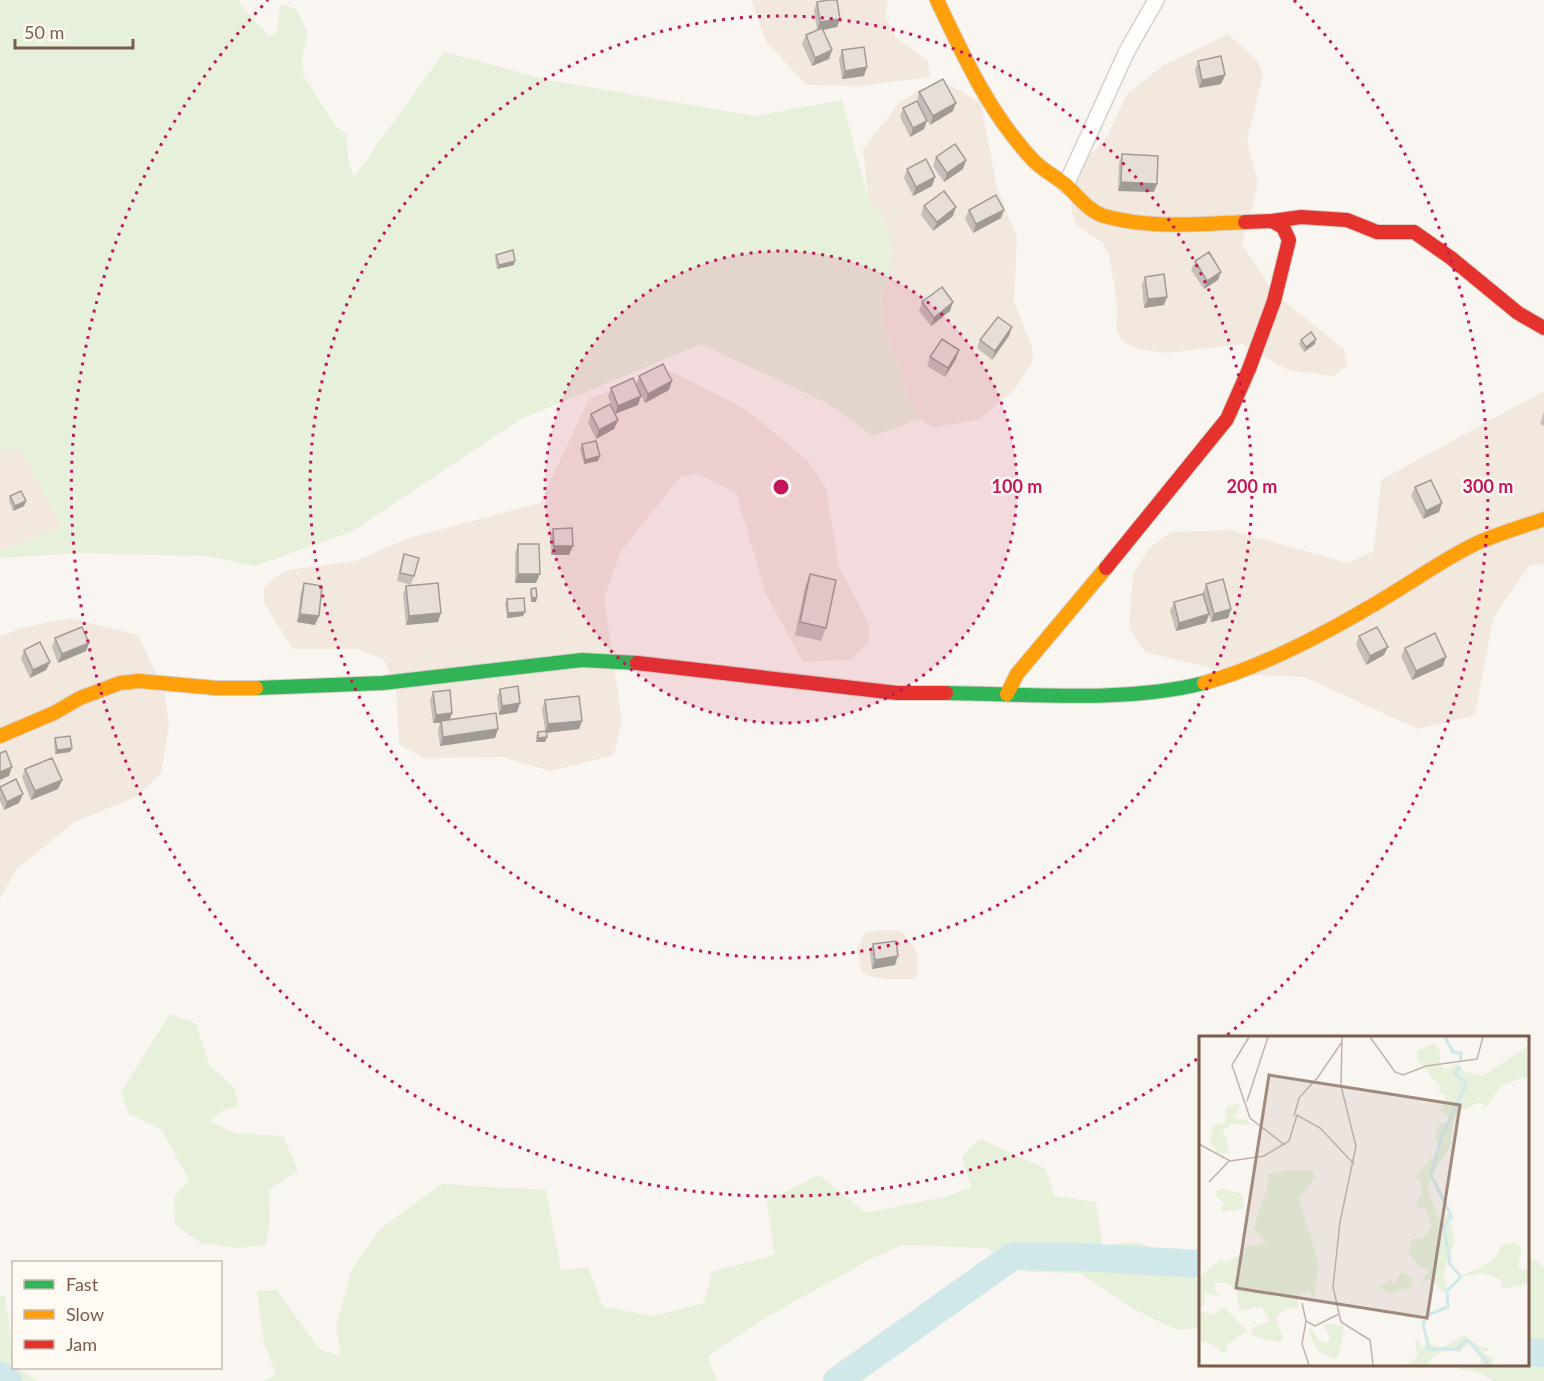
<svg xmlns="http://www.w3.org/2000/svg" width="1544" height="1381" viewBox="0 0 1544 1381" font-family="Lato,sans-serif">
  <rect width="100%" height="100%" fill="#f9f5f0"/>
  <g fill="#f2e8de">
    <path d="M751,0h137l-3,16 11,21 32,24 2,16 -71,9 -52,-1 -40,-42z"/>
    <path d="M1228,34l29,26 6,14 -16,67 11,42 -16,61 32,49 70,56 3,16 -13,11 -46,-6 -46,-26 -75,9 -30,-4 -12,-6 -9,-12 1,-28 -8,-48 -6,-12 -25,-17 -6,-12 -2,-32 7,-14 30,-31 20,-43 35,-28z"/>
    <path d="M950,85l31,18 15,81 21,53 -3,65 18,44 1,15 -18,28 -37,31 -45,7 -13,-8 -8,-13 -29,-85 -2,-27 7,-13 -3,-60 -17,-23 -5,-49 37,-47 22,-14z"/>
    <path d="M666,369l81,41 62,52 17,27 13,78 30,57v17l-19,19 -47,2 -37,-68 -30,-101 -40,-20 -15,3 -60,75 -17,47 18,123 -8,34 -64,16 -47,-14 -80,1 -24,-14 -3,-58 -12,-26 -25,-11h-66l-29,-46v-15l11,-11 14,-7 66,-9 54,-23 131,-35 49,-104z"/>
    <path d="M1544,391v173l-15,2 -36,52 -18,97 -57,14 -114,-52 -68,-3 -91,-22 -16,-24 4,-54 16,-26 22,-16 59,-2 118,33 26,-12 7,-71z"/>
    <path d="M21,448l41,79 -62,24v-102z"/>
    <path d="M70,618l68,17 27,57 4,34 -8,47 -23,23 -64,26 -58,48 -16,28v-262l25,-9z"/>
    <path d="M886,930l15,1 15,19 2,23 -5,6h-27l-18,-3 -6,-4 -5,-23 6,-13 6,-4z"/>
  </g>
  <g fill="#e7f0db">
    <path d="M0,0h240v4l29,33 8,-5 3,-28 16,5 12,24 -6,24 1,18 32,50 12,10 1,25 6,17 90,-125 104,28 207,36 87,-16 26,98 17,23 8,27 -5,33 -7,13 2,27 29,84 8,14 -47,17 -48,-34 -124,-58 -180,75 -168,112 -98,35 -48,-10 -129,-3 -78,5v-7l62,-24 -41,-78h-21z"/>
    <path d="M170,1014l25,9 15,43 24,21 5,20 -13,2 -17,12 26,12 48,3 15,35 -29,19 1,28 -4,27 -28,3 -37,-5 -26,-18 -1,-29 15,-16 -27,-50 -34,-17 -7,-21z"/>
    <path d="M981,1139l65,30 8,27 42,6 6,43 37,-3 38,21 23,20v45l-23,2 -43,-21 -55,-36 -51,-1 -42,-24 -84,-3 -31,14 -101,56 -62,41 9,25h-453l12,-6 -12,-32 -7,-52 20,-1 42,59 22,7 -5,-30 16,-57 28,-40 62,-45 104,6 15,80 27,-3 15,40 51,9 50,-13 8,-31 62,-17 -7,-54 52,-26 47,38 82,-17 23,-9 -9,-31z"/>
    <path d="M1528,1255l16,12v114h-51l-13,-8 -38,-8 86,-1z"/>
    <path d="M0,1296h5l8,58 1,14h4l19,13h-37z"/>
  </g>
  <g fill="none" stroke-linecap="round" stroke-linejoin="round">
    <g stroke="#d0e8ea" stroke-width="28">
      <path d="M1528,1352l16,1"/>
      <path d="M0,1376l8,5"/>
      <path d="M837,1381l176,-125 67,1 120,7"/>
    </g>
    <defs>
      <path id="street" d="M1066,185l61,-134 29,-51"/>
      <g id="fast">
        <path d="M256,688l127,-5 199,-23 55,3"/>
        <path d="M946,693c80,1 181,10 258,-10"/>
      </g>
      <g id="slow">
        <path d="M937,0c27,57 52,113 96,160 9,10 22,16 33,25 12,11 22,26 38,31 46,13 94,8 141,6"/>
        <path d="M1204,683c65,-18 132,-55 189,-90 28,-17 53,-35 82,-49 22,-10 46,-17 69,-25"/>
        <path d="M1007,694l10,-20 89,-106"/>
        <path d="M0,736l54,-23 26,-15 40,-15 19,-2 77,7h40"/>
      </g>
      <g id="jam">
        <path d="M1272,221l29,-4 46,3 30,12h37l37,26 67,55 26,15"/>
        <path d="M1106,568l121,-149 22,-50 25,-68 15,-61 -6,-13 -11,-6 -27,1"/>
        <path d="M637,663l260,30h49"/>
      </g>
    </defs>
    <use href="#street" stroke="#d7d1cb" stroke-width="18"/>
    <use href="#fast" stroke="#d9d2cb" stroke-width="16"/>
    <use href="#slow" stroke="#d9d2cb" stroke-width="16"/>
    <use href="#jam" stroke="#d9d2cb" stroke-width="16"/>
    <use href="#street" stroke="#fefefd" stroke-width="15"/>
    <use href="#fast" stroke="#30b455" stroke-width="14"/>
    <use href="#slow" stroke="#ff9f0a" stroke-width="14"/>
    <use href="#jam" stroke="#e5322d" stroke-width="14"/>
  </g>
  <g fill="#c6bfb9">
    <path d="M817,2l23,17 -3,8 -14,3 9,20 -3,9 -17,7 -10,-22 4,-9 11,-5 -3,-20z"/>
    <path d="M842,50l22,26 -22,3 -3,-20z"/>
    <path d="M1198,61l27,14 -4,9 -22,4 -4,-18z"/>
    <path d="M919,92l34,19 -23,14 -5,-8 -1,12 -14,8 -10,-20 3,-9 14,-7z"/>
    <path d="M1122,154l32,38 -36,-1 1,-28z"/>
    <path d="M936,157l30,3 -3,9 -19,13 -11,-16z"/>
    <path d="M907,169l28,8 -3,9 -19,10 -9,-18z"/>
    <path d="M924,206l29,10 -20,15 -12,-16z"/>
    <path d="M969,210l32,8 -28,15 -8,-14z"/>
    <path d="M496,255l18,10 -17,4 -2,-10z"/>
    <path d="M1195,261l23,19 -14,9 -13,-19z"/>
    <path d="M1145,277l19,28 -20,3 -2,-23z"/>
    <path d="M922,302l28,9 -19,15 -12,-15z"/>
    <path d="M1009,336l-17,24 -15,-12 3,-8z"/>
    <path d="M1301,340l14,4 -11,8 -5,-8z"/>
    <path d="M930,357l26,2 -11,18 -18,-11z"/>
    <path d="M639,376l30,14 -24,13 -9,-17 5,10 -3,9 -23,9 -7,-18 3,-8 25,-3z"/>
    <path d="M1544,412v14l-4,-2z"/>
    <path d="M591,414l23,15 -18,10 -8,-16z"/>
    <path d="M582,444l16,17 -14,3 -4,-15z"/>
    <path d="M1415,487l27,16 -3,9 -16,7 -12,-23z"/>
    <path d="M10,496l16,5 -2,5 -11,5 -4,-11z"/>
    <path d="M553,529l16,26h-18l-1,-17z"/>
    <path d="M518,544l18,39h-21v-30z"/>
    <path d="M404,554l10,22 -3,9 -14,-4 4,-18z"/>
    <path d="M810,574l16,54 -5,13 -26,-6 10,-48z"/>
    <path d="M304,583l11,42 -18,-3 4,-30z"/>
    <path d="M1206,584l25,25 -3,9 -17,4 -2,-7 -3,8 -30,8 -6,-20 4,-9 29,-8v-2z"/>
    <path d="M406,586l32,36 -32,3 -3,-31z"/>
    <path d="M531,589l6,8 -1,5h-5l-1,-9z"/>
    <path d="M507,599l16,17 -16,2 -2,-14z"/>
    <path d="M1359,636l25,19 -18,10 -10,-20z"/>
    <path d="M55,638l34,5 -3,8 -28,12 -6,-16z"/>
    <path d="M1405,648l38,18 -31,14 -11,-24z"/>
    <path d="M24,650l26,12 -4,8 -16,8 -9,-19z"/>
    <path d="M500,689l20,14 -3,9 -18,3 -2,-18z"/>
    <path d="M433,692l16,28 49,9 -3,9 -55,8 -2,-16 2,-7h-7l-3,-23z"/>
    <path d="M545,700l37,21 -3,8 -33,4 1,4 -2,5h-9v-6l2,-4 7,-1 -3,-22z"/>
    <path d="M55,738l17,10 -2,4 -15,2 -1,-12z"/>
    <path d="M25,769l37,11 -4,9 -27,11 -9,-23z"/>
    <path d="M0,787l23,7 -4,9 -15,7 -4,-9z"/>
    <path d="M873,944l22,21 -23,4 -2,-16z"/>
  </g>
  <g fill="#a19b96">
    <path d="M840,19l-3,8 -20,4 3,-9z"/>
    <path d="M832,50l-3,9 -17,7 3,-8z"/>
    <path d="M867,67l-3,9 -22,3 3,-8z"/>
    <path d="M1225,75l-4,9 -22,4 3,-8z"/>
    <path d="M956,103l-3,8 -23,14 3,-9z"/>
    <path d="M927,121l-3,8 -14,8 3,-9z"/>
    <path d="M966,160l-3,9 -19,13 3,-9z"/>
    <path d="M935,177l-3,9 -19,10 3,-9z"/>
    <path d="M1121,182l36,2 -3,8 -36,-1z"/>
    <path d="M956,207l-3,9 -20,15 4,-9z"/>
    <path d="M1004,210l-3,8 -28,15 3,-9z"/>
    <path d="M515,261l-1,4 -17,4 2,-4z"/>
    <path d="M1221,272l-3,8 -14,9 3,-8z"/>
    <path d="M1167,297l-3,8 -20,3 4,-9z"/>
    <path d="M953,302l-3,9 -19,15 3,-8z"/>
    <path d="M1012,327l-3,9 -17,24 3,-9z"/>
    <path d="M1316,339l-1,5 -11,8 2,-5z"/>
    <path d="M959,350l-3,9 -11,18 3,-9z"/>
    <path d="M672,381l-3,9 -24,13 3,-9z"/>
    <path d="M641,396l-3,9 -23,9 3,-8z"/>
    <path d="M618,420l-4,9 -18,10 3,-9z"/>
    <path d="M600,456l-2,5 -14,3 1,-4z"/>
    <path d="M26,501l-2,5 -11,5 2,-5z"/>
    <path d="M1442,503l-3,9 -16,7 3,-8z"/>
    <path d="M554,546h19l-4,9h-18z"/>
    <path d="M518,574h22l-4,9h-21z"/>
    <path d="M537,597l-1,5h-5l1,-4z"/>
    <path d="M1231,609l-3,9 -17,4 3,-8z"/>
    <path d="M525,612l-2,4 -16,2 1,-5z"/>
    <path d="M441,613l-3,9 -32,3 3,-9z"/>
    <path d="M300,614l19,2 -4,9 -18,-3z"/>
    <path d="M1209,614l-3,9 -30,8 3,-8z"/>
    <path d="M89,643l-3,8 -28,12 4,-9z"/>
    <path d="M1388,647l-4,8 -18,10 4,-9z"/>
    <path d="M1446,657l-3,9 -31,14 4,-9z"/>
    <path d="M50,662l-4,8 -16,8 3,-8z"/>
    <path d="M520,703l-3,9 -18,3 3,-9z"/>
    <path d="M452,713l-3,9 -16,1 3,-8z"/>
    <path d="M582,721l-3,8 -34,4 3,-9z"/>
    <path d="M498,729l-3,9 -55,8 3,-9z"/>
    <path d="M547,737l-2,5h-9l2,-4z"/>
    <path d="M72,748l-2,4 -15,2 2,-4z"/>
    <path d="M12,767l-3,9 -9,4v-8z"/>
    <path d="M62,780l-4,9 -27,11 4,-9z"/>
    <path d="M23,794l-4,9 -15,7 3,-8z"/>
    <path d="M898,956l-3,9 -23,4 3,-9z"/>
  </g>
  <g fill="#e6ded7" stroke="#a19b96" stroke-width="1.5">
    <path d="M828,0h9l3,19 -20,3 -3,-20z"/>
    <path d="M822,28l10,22 -17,8 -9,-23z"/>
    <path d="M864,47l3,20 -22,4 -3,-21z"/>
    <path d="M1221,56l4,19 -23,5 -4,-19z"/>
    <path d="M943,79l13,24 -23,13 -14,-24z"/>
    <path d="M917,101l10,20 -14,7 -10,-20z"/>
    <path d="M955,144l11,16 -19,13 -11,-16z"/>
    <path d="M1122,154l36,2 -1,28 -36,-2z"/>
    <path d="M926,159l9,18 -19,10 -9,-18z"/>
    <path d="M944,191l12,16 -19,15 -13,-16z"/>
    <path d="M996,195l8,15 -28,14 -7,-14z"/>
    <path d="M513,250l2,11 -16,4 -3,-10z"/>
    <path d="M1209,252l12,20 -14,9 -12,-20z"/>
    <path d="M1164,274l3,23 -19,2 -3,-22z"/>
    <path d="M942,287l11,15 -19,16 -12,-16z"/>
    <path d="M998,317l14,10 -17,24 -15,-11z"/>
    <path d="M1311,332l5,7 -10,8 -5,-7z"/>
    <path d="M942,339l17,11 -11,18 -18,-11z"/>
    <path d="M663,364l9,17 -24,13 -9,-18z"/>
    <path d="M633,378l8,18 -23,10 -7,-18z"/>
    <path d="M610,404l8,16 -19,10 -8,-16z"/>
    <path d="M596,441l4,15 -15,4 -3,-16z"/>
    <path d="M1431,480l11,23 -16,8 -11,-24z"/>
    <path d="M21,491l5,10 -11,5 -5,-10z"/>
    <path d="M572,528l1,18h-19l-1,-17z"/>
    <path d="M518,544h21l1,30h-22z"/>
    <path d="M404,554l15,4 -5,18 -14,-3z"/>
    <path d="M810,574l26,6 -10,48 -26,-6z"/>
    <path d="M1223,579l8,30 -17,5 -8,-30z"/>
    <path d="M304,583l18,3 -3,30 -19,-2z"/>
    <path d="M438,583l3,30 -32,3 -3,-30z"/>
    <path d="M536,588l1,9 -5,1 -1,-9z"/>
    <path d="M1203,594l6,20 -30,9 -5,-21z"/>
    <path d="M524,598l1,14 -17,1 -1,-14z"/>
    <path d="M82,627l7,16 -27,11 -7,-16z"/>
    <path d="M1377,627l11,20 -18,9 -11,-20z"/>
    <path d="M1435,633l11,24 -30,14 -11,-23z"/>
    <path d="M40,642l10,20 -17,8 -9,-20z"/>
    <path d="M518,686l2,17 -18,3 -2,-17z"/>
    <path d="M450,690l2,23 -16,2 -3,-23z"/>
    <path d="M579,696l3,25 -34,3 -3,-24z"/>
    <path d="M496,713l2,16 -55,8 -2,-16z"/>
    <path d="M546,731l1,6 -9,1v-6z"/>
    <path d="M70,736l2,12 -15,2 -2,-12z"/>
    <path d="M6,751l6,16 -12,5v-19z"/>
    <path d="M52,758l10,22 -27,11 -10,-22z"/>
    <path d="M16,779l7,15 -16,8 -7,-15z"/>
    <path d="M896,941l2,15 -23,4 -2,-16z"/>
  </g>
  <circle cx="781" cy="487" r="236" fill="#c2185b" fill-opacity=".12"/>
  <g fill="none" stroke="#c2185b" stroke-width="3" stroke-dasharray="3 6">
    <circle cx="781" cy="487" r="236"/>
    <circle cx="781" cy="487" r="471"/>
    <path d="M1197 1059A707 707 0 0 1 268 0M1294 0A707 707 0 0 1 1226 1036"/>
  </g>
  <g transform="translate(1199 1036)">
    <rect width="330" height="330" fill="#f9f5f0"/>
    <path d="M235,7l6,7 -1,15 8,4 10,-5 8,8 18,4 46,-31v30l-29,11 -14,22 -6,-6 -20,9 -7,11 -3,25 -20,32 -2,12 11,29 10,-8 5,7 -4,4 5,18 -12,32 5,18 -5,2 -11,-13 -12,1 10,-10 -11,-4 -10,-14 3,-14 11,-1 9,-11 -6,-18 -7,-1 -3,-7 6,-6v-12l-7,-6 24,-27 -4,-15 5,-12h8l2,-6 -10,-7 6,-9 -1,-6 -7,-2 3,-5 -23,-28 -1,-9zM41,67l-5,15 14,3v4l-17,-1 -9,5 7,24 -12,1 -8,-12 3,-14 3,-4 9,1 1,-17zM90,134h25l1,7 -16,22 20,66 -6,38 -3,-12 -12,4v14l-11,-1 -11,9 7,22 -5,3 -25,-6 -1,-8 18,-7 -9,-15 -21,5 -4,-22 -11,-6 -9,-1 -2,7 6,7 -15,-3v12l-6,3v-31l23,-18 2,4 22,-11 -3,-5 24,-4 -14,-15 15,-42v-12zM23,153l20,5 2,15 -23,3 3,-10 -7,-4 -1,-7zM315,206l8,8 -4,15 1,4 10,1v12l-19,6 -8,-1 -1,-7 -17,-7 -27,4 23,-9 14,-9 9,-14zM205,237l10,6 -5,12 -6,-3 -14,7 -9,-8 11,-7 4,3 4,-9zM25,271l23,24 -19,13 -3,10 -17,-12h-9v-31l15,4zM129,287l16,4 -5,27 -4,5 -16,-7 -11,-20 3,-5 7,14 10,2 2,-6 -6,-10zM265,299l16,12 9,1 -5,6 9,3 -2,8 -10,-1 -2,-14 -10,-7 -9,9 -10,-2 -14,4 -9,11h-20l11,-9 -3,-16 5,1v6l5,-1 4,-9 1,7 12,4z" fill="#e7f0db"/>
    <path fill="none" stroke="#d0e8ea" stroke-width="3" d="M246,1l8,15 8,1 -1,9M261,30l-5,8 12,9 -25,52 -11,40 20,40 -7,12 6,37 11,13 -14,14 1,16 -20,8 -5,9 6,25h29l7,-8 5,1 19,23"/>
    <path fill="none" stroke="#c2b3aa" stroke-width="1.5" d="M50,1l-17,28 18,53 35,27M143,1l-1,49 15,60 -16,76 -7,65 8,35 29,18 3,25M171,1l25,35 8,3 23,-9 51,-7 6,-22M48,65l21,-64M95,80l5,-18 19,-21 24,-35M0,108l31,17 34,-5 25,-15 8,-26 23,13 34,36M10,146l20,-21M103,267l4,18M110,329l-7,-21 4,-23 9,5 24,-12"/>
    <path fill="#9f8a7d" fill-opacity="0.15" stroke="#9f8a7d" stroke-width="3" d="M70,39l191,30 -33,213 -191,-30z"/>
    <rect width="330" height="330" fill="none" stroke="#7a5c4d" stroke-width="3"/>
  </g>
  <circle cx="781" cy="487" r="9" fill="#c2185b" stroke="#fffaf3" stroke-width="3"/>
  <g font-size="18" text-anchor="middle" font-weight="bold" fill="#c2185b" stroke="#fffaf3" stroke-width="5" stroke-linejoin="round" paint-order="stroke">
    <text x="1017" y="493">100 m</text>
    <text x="1252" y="493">200 m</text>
    <text x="1488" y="493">300 m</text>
  </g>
  <rect x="12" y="1261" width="210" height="108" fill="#fffaf3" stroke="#cabbb1" stroke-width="1.5"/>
  <rect x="24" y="1280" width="30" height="9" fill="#30b455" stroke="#cabbb1" stroke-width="1.5"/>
  <text x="66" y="1291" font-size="18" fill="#7a5c4d">Fast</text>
  <rect x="24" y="1310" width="30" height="9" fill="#ff9f0a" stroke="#cabbb1" stroke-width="1.5"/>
  <text x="66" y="1321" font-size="18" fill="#7a5c4d">Slow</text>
  <rect x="24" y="1340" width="30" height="9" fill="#e5322d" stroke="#cabbb1" stroke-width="1.5"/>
  <text x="66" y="1351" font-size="18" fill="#7a5c4d">Jam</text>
  <path d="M15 39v9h118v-9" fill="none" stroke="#7a5c4d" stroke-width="3"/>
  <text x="24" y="39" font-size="18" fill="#7a5c4d" stroke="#fffaf3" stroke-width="4.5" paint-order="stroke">50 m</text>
</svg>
